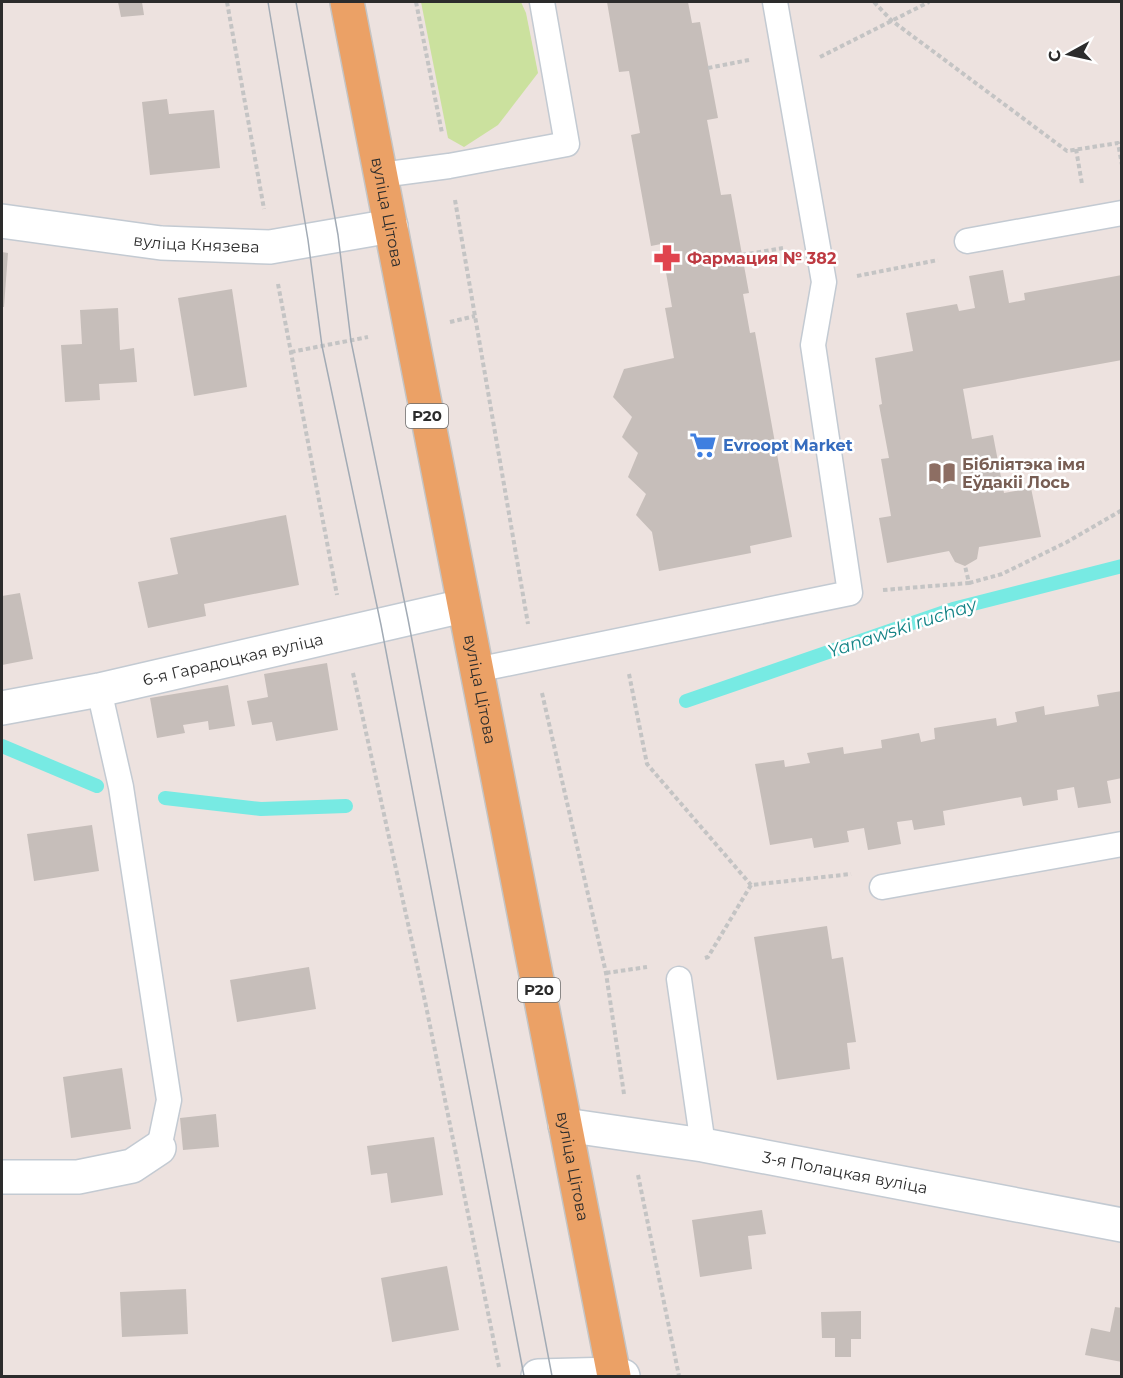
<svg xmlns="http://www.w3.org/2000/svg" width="1123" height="1378" viewBox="0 0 1123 1378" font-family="Montserrat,sans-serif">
  <rect width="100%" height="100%" fill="#ede2df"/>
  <path fill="#cbe19e" d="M421,2h100l5,11 12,60 -40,52 -34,22 -16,-9z"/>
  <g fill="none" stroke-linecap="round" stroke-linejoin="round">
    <g stroke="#77eae3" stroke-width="14">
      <path d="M686,701l267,-92 169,-43"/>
      <path d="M2,746l95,40"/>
      <path d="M165,798l96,11 85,-3"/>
    </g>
  </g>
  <g fill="#c6beba">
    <path d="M118,2h24l2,13 -23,2z"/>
    <path d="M607,2h81l4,21 8,-1 18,96 -11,2 14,75 10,-1 18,99 -6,1 7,39 5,-1 37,205 -42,9 1,7 -92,18 -7,-39 -16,-17 10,-21 -18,-17 10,-24 -16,-16 10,-20 -19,-20 11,-28 50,-11 -9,-50 7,-1 -11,-63 -10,2 -20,-111 9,-2 -11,-62 -10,1z"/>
    <path d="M167,99l2,15 45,-4 6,58 -70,7 -8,-73z"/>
    <path d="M2,252l6,1 -4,54h-2z"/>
    <path d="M1003,270l6,33 16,-3 -1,-7 98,-18v85l-159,29 9,50 21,-4 11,58 27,-5 10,49 -62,10 -2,12 -12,7 -10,-4 -6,-11 -62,12 -8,-45 12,-2 -10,-57 8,-1 -10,-53 3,-1 -7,-46 38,-7 -7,-38 51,-9 2,7 16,-3 -6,-32z"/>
    <path d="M232,289l15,98 -53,9 -16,-98z"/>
    <path d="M118,308l2,42 14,-2 3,34 -38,2 1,16 -35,2 -4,-57 21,-1 -2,-34z"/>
    <path d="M286,515l13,70 -95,19 2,12 -58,12 -10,-46 40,-8 -8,-36z"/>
    <path d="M20,593l13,66 -31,6v-69z"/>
    <path d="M327,663l11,67 -62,11 -4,-19 -20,3 -5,-24 21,-4 -4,-23z"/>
    <path d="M228,685l7,41 -26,4 -1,-9 -25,4 2,8 -28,5 -7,-40z"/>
    <path d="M1122,691v87l-15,3 4,22 -33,5 -4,-21 -17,3 1,10 -35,6 -2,-9 -78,14 2,14 -31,5 -2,-10 -15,2 4,22 -16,3 -17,3 -4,-22 -17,3 2,11 -35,6 -2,-10 -42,7 -15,-81 29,-4 1,7 25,-4 -3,-10 36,-6 1,7 38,-6 -1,-8 38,-7 2,9 14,-3 -1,-11 62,-10 1,8 20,-4 -2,-10 29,-6 1,9 54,-9 -2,-11z"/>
    <path d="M92,825l7,46 -65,10 -7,-47z"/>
    <path d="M827,926l5,33 11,-2 13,85 -9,1 3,26 -73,11 -23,-143z"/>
    <path d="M309,967l7,42 -79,13 -7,-42z"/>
    <path d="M122,1068l9,61 -60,9 -8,-61z"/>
    <path d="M216,1114l3,33 -36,3 -3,-32z"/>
    <path d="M434,1137l9,58 -52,8 -4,-30 -16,2 -4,-29z"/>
    <path d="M762,1210l4,24 -18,2 4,33 -52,8 -8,-57z"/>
    <path d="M447,1266l12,64 -67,12 -11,-64z"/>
    <path d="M186,1289l2,45 -66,3 -2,-45z"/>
    <path d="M1115,1307l7,1v54l-37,-7 6,-27 19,4z"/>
    <path d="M861,1311v28h-10v18h-16v-19h-13l-1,-26z"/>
  </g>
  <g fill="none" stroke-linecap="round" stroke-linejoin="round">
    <defs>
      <g id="service">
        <path d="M381,175l68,-9 118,-22 -25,-142"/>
        <path d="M967,241l155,-28"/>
        <path d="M476,670l374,-77 -37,-248 11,-63 -49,-280"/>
        <path d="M99,690l22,97 48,313 -10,48"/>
        <path d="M882,887l240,-43"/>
        <path d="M679,979l24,166"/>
      </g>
      <g id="minor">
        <path id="s1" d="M2,221l159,22 109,4 121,-21"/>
        <path id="s2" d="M2,708l97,-18 364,-84"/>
        <path id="s3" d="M565,1125l138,20 419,80"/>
        <path d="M2,1177h76l54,-11 27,-18"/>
        <path d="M538,1376l76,-2 9,2"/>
      </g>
      <g id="primary">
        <path id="s4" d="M347,2l267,1374"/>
      </g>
    </defs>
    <use href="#service" stroke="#c3cad2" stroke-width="27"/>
    <use href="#minor" stroke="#c3cad2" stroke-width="36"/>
    <use href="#primary" stroke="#c4c4c4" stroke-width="36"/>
    <g stroke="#c4c4c4" stroke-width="4" stroke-dasharray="4.5 3" stroke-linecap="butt">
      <path d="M227,2l37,207"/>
      <path d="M416,2l26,131"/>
      <path d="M874,2l17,18 176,131 51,-8 4,22"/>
      <path d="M820,57l109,-55"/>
      <path d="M708,68l41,-8"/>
      <path d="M1076,149l6,35"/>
      <path d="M455,200l73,424"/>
      <path d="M742,255l41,-7"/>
      <path d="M857,276l81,-16"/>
      <path d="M278,284l59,311"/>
      <path d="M450,322l25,-6"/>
      <path d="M291,352l77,-15"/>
      <path d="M969,583l33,-9 65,-32 55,-32"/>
      <path d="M883,590l86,-7 -4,-17"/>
      <path d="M353,673l72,328 74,366"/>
      <path d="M629,674l18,90 104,121"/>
      <path d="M542,693l64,280 18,121"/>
      <path d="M705,958l3,-1 43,-72 100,-11"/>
      <path d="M606,973l41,-6"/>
      <path d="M638,1175l41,201"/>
    </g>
    <use href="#service" stroke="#fff" stroke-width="24"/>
    <use href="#minor" stroke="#fff" stroke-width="33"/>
    <use href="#primary" stroke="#eba166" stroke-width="33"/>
    <g stroke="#a2abb5" stroke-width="1.5">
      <path d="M268,2l40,238 14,106 59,279 143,751"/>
      <path d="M296,2l42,233 13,106 57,278 144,757"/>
    </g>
  </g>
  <defs>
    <symbol id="pharmacy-bare" viewBox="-9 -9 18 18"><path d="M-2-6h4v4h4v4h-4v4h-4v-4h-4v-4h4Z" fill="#e0444e" stroke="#fff" stroke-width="2.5" paint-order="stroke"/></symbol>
    <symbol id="supermarket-bare" viewBox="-9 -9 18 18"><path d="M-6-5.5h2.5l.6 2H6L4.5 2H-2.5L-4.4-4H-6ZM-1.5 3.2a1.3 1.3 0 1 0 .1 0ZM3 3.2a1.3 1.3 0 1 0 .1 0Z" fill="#3f7fe0" stroke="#fff" stroke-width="2.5" paint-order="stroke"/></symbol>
    <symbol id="library-bare" viewBox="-9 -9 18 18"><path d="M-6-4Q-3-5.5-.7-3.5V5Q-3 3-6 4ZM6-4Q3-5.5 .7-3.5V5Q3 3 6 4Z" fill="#8d6e63" stroke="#fff" stroke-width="2.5" paint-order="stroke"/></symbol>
  </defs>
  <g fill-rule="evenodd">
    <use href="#pharmacy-bare" x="648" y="239" width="38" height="38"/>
    <use href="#supermarket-bare" x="684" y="426" width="38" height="38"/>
    <use href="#library-bare" x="923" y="454" width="38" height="38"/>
  </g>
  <g text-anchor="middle" stroke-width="5" stroke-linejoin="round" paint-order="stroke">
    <g fill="#fff" stroke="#6b6b6b" stroke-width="1.5">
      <rect x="406" y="404" width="42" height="24" rx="4.5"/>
      <rect x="518" y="978" width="42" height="24" rx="4.5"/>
    </g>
    <g font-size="15" font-weight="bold" fill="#2c2c2c">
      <text x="427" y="421">Р20</text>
      <text x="539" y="995">Р20</text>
    </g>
    <g font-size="16" fill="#2c2c2c" stroke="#fff">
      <text dy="6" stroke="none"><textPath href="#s4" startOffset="214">вуліца Цітова</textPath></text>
      <text dy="6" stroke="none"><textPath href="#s1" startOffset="196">вуліца Князева</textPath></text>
      <text dy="6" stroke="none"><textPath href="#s2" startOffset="236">6-я Гарадоцкая вуліца</textPath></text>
      <text dy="6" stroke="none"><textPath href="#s4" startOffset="700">вуліца Цітова</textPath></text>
      <text dy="6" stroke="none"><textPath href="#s4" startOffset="1186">вуліца Цітова</textPath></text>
      <text dy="6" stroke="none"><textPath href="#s3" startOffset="284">3-я Полацкая вуліца</textPath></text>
    </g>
    <g font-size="16" font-weight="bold" fill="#be3a42" stroke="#fff" text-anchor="start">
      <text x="687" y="264">Фармация № 382</text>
    </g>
    <g font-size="16" font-weight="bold" fill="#366cbe" stroke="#fff" text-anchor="start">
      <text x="723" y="451">Evroopt Market</text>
    </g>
    <g font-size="16" font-weight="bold" fill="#785e54" stroke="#fff" text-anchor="start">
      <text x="962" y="470">Бібліятэка імя<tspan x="962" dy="18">Еўдакіі Лось</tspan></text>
    </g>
    <g font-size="18" font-style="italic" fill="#138285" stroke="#fff">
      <text transform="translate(902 628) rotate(-18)" y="6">Yanawski ruchay</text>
    </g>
  </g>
  <rect width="1123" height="1378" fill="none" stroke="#2c2c2c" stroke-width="6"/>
  <g transform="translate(1069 54) rotate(262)" stroke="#ffffff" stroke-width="4.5" paint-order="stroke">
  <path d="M0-4.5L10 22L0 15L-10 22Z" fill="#2c2c2c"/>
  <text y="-9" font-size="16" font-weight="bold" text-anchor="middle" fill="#2c2c2c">С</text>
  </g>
</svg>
